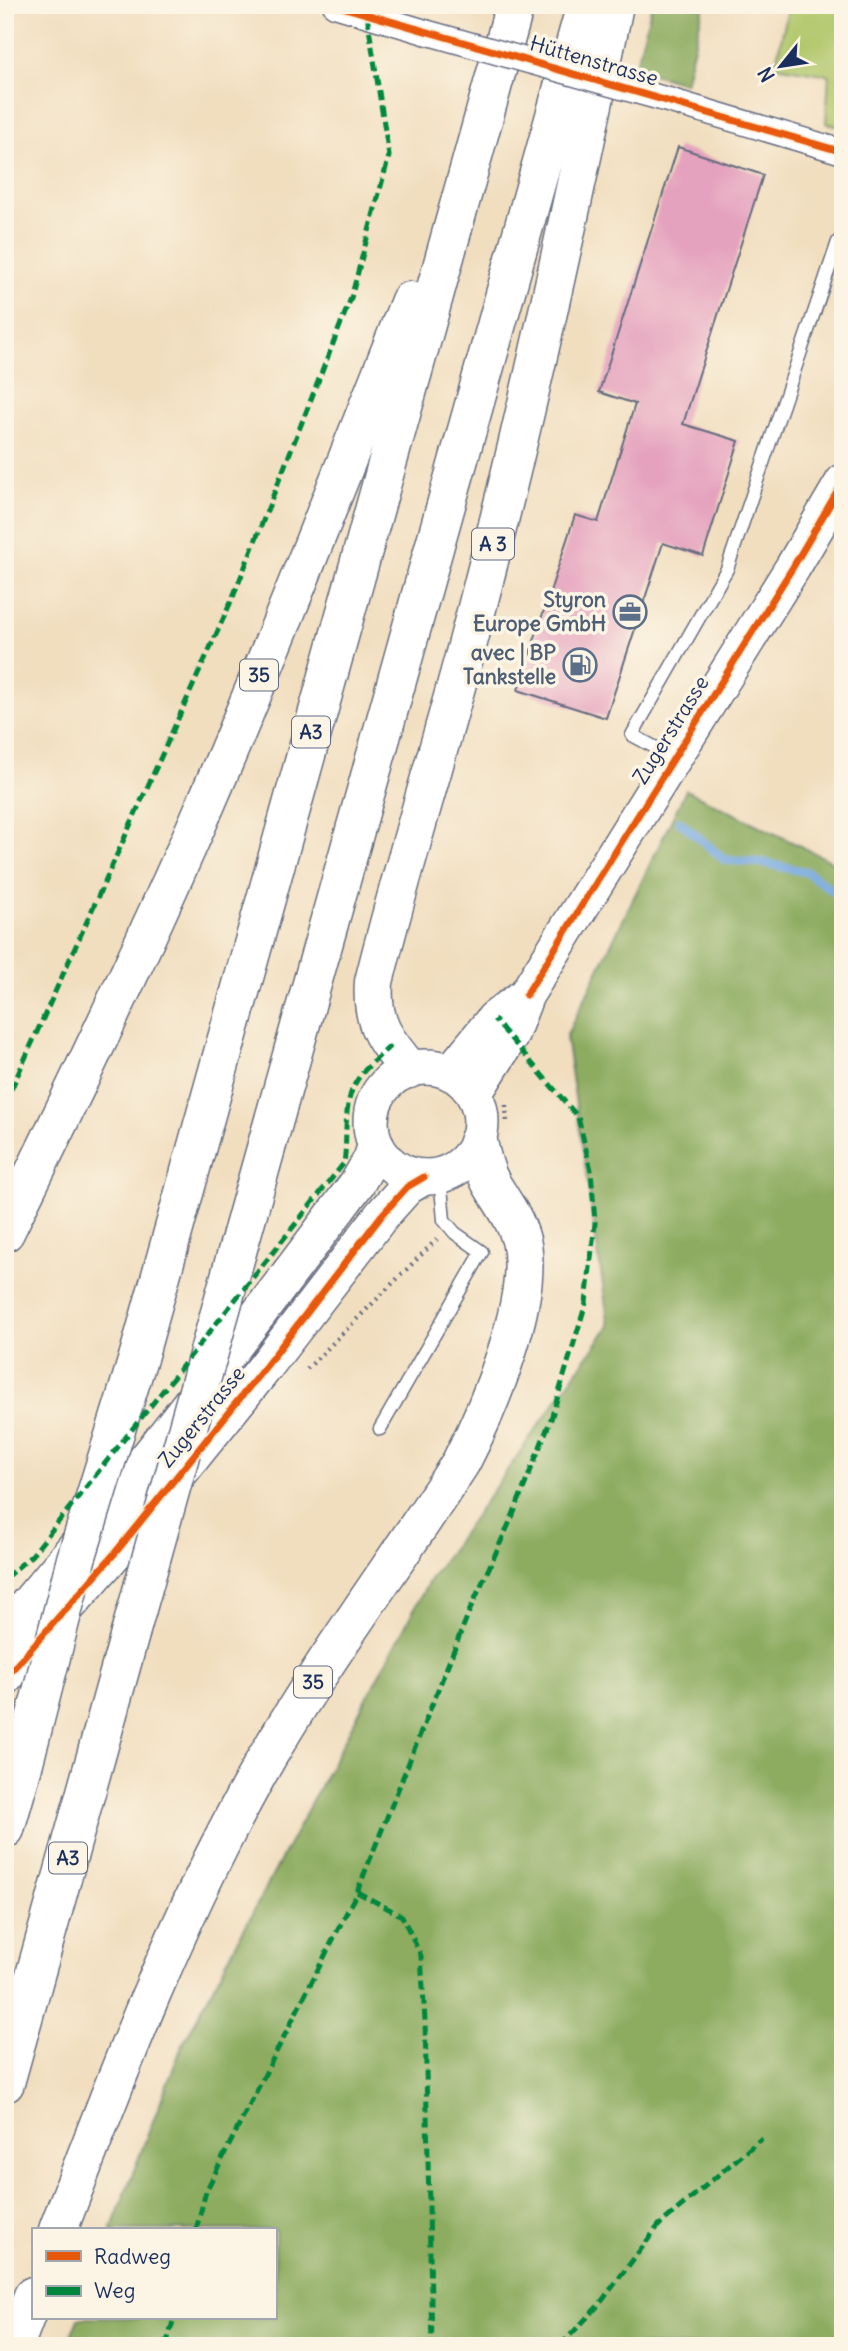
<svg xmlns="http://www.w3.org/2000/svg" width="848" height="2351" viewBox="0 0 848 2351" font-family="Delius,sans-serif">
  <rect width="100%" height="100%" fill="#fcf5e5"/>
  <filter id="ink" filterUnits="userSpaceOnUse"><feTurbulence type="fractalNoise" baseFrequency=".0143" numOctaves="2"/><feDisplacementMap in="SourceGraphic" scale="14" xChannelSelector="R" yChannelSelector="G"/><feConvolveMatrix kernelMatrix="1 2 1 2 8 2 1 2 1" color-interpolation-filters="sRGB"/></filter>
  <filter id="wash" filterUnits="userSpaceOnUse"><feTurbulence type="fractalNoise" baseFrequency=".00686" numOctaves="4" result="noise"/><feDisplacementMap in="SourceGraphic" scale="28" xChannelSelector="R" yChannelSelector="G"/><feGaussianBlur stdDeviation="1.57" result="paint"/><feColorMatrix in="noise" values="0 0 0 0 0 0 0 0 0 0 0 0 0 0 0 0 0 1.4 0 .05"/><feComposite in="paint" operator="in"/></filter>
  <g filter="url(#wash)">
    <rect width="100%" height="100%" fill="#f1debf"/>
    <path fill="#b2c86d" stroke="#667c66" stroke-width="2" d="M793,5h50v123l-17,-5 3,-48 -54,-9 13,-56z"/>
    <g fill="#8dac60" stroke="#546e5f" stroke-width="2">
      <path d="M652,5h52l-19,78 -50,-14z"/>
      <path d="M686,790l157,77v1479h-776l11,-28h197v-88h-164l71,-184 247,-465 180,-255 -43,-289z"/>
    </g>
    <g fill="none" stroke-linecap="round" stroke-linejoin="round">
      <path stroke="#73a7e0" stroke-width="9" d="M679,821l46,39 39,3 43,9 36,26"/>
    </g>
    <g id="blocks">
      <path fill="#e5a2be" d="M678,147l85,28 -80,249 56,17 -36,115 -40,-13 -57,175 -88,-28 57,-175 23,7 37,-118 -36,-12z"/>
    </g>
  </g>
  <g filter="url(#ink)">
    <use href="#blocks" fill-opacity="0" stroke="#666c80" stroke-width="2"/>
    <g fill="none" stroke-linecap="round" stroke-linejoin="round">
      <defs>
        <g id="service">
          <path d="M673,757l-41,-22 95,-166 111,-327 5,-6"/>
          <path d="M380,1429l102,-177 -27,-19 -11,-13 -4,-44"/>
        </g>
        <g id="minor">
          <path d="M335,5l90,27"/>
          <path d="M668,100l175,52"/>
        </g>
        <g id="secondary">
          <circle cx="426" cy="1122" r="55"/>
          <path d="M451,1072l43,-53 29,-22"/>
          <path d="M474,1094l36,-57 16,-42 267,-428 50,-85"/>
          <path d="M5,1630c125,-144 239,-296 353,-448l13,-23 5,-15"/>
          <path d="M5,1678l110,-125 151,-187 116,-151 25,-28 17,-10"/>
        </g>
        <g id="motorway">
          <path d="M409,1069c-25,-30 -38,-46 -35,-87 31,-126 72,-251 104,-378 51,-198 94,-398 136,-599"/>
          <path d="M5,1232c67,-136 133,-273 194,-412 74,-171 142,-345 211,-519"/>
          <path d="M242,1234l344,-1229"/>
          <path d="M138,1358l377,-1353"/>
          <path d="M5,1829l18,-63"/>
          <path d="M5,2083l125,-449"/>
          <path d="M58,2230c58,-152 116,-305 195,-448 62,-112 139,-213 208,-320 27,-52 74,-164 60,-222 -6,-22 -19,-38 -30,-57 -7,-13 -10,-27 -13,-41"/>
          <path d="M14,2346l19,-50"/>
        </g>
      </defs>
      <use href="#service" stroke="#666c80" stroke-width="15"/>
      <use href="#minor" stroke="#666c80" stroke-width="27"/>
      <use href="#secondary" stroke="#666c80" stroke-width="38"/>
      <use href="#motorway" stroke="#666c80" stroke-width="41"/>
      <g stroke="#666c80" stroke-width="4.5" stroke-dasharray="2 5" stroke-linecap="butt">
        <path d="M506,1105l1,19"/>
        <path d="M307,1369l130,-130"/>
      </g>
      <use href="#service" stroke="#fff" stroke-width="12"/>
      <use href="#minor" stroke="#fff" stroke-width="24"/>
      <use href="#secondary" stroke="#fff" stroke-width="35"/>
      <use href="#motorway" stroke="#fff" stroke-width="38"/>
      <defs>
        <path id="minor-bridge" d="M425,32l243,68"/>
        <g id="motorway-bridge">
          <path d="M130,1634l112,-400"/>
          <path d="M23,1766l53,-207 62,-201"/>
        </g>
      </defs>
      <use href="#minor-bridge" stroke="#666c80" stroke-width="27" stroke-linecap="butt"/>
      <use href="#motorway-bridge" stroke="#666c80" stroke-width="41" stroke-linecap="butt"/>
      <use href="#minor-bridge" stroke="#fff" stroke-width="24"/>
      <use href="#motorway-bridge" stroke="#fff" stroke-width="38"/>
      <g stroke="#00873e" stroke-width="5" stroke-dasharray="10 5" stroke-linecap="butt">
        <path d="M5,1103l228,-506 118,-299 38,-142 -22,-141"/>
        <path d="M5,1578l27,-23 312,-392c4,-25 -2,-58 12,-81 8,-14 23,-25 34,-36"/>
        <path d="M357,1892l45,24 19,40 4,65 7,325"/>
        <path d="M196,2230l10,-39 151,-299 112,-280 44,-97 38,-96 35,-116 9,-80 -4,-53 -13,-53 -84,-98"/>
        <path d="M166,2346l8,-28"/>
        <path d="M560,2346l38,-40 61,-81 103,-87"/>
      </g>
      <defs>
        <g id="cycleway">
          <path d="M335,5l508,147"/>
          <path d="M526,995l267,-428 50,-85"/>
          <path d="M5,1678l110,-125 151,-187 116,-151 25,-28 17,-10"/>
        </g>
      </defs>
      <use href="#cycleway" stroke="#fcf5e5" stroke-width="11"/>
      <use href="#cycleway" stroke="#e8590c" stroke-width="7"/>
    </g>
  </g>
  <defs>
    <symbol id="office-ring" viewBox="-11 -11 22 22"><circle r="9.5" fill="#fcf5e5" stroke="#5c6f8a" stroke-width="1.5"/><path d="M-6-3h4V-5.5h4V-3h4V5H-6ZM-1-4.5V-3h2v-1.5ZM-6 0V1H6V0Z" fill="#5c6f8a"/></symbol>
    <symbol id="fuel-ring" viewBox="-11 -11 22 22"><circle r="9.5" fill="#fcf5e5" stroke="#5c6f8a" stroke-width="1.5"/><path d="M-5.5-6h7V0h2V4h1.3V-2.5L3-4.5l.8-.8L6-3V5H2.5V1h-1V6h-7ZM-4.2-4.7v3.2H.2V-4.7Z" fill="#5c6f8a"/></symbol>
  </defs>
  <g fill-rule="evenodd">
    <use href="#office-ring" x="611" y="593" width="38" height="38"/>
    <use href="#fuel-ring" x="561" y="646" width="38" height="38"/>
  </g>
  <g text-anchor="middle" stroke-width="7" stroke-linejoin="round" paint-order="stroke">
    <g fill="#fcf5e5" stroke="#5e6a86" stroke-width="2">
      <rect x="472" y="528.5" width="42" height="31" rx="5"/>
      <rect x="240" y="659.5" width="38" height="31" rx="5"/>
      <rect x="292" y="716.5" width="38" height="31" rx="5"/>
      <rect x="294" y="1666.5" width="38" height="31" rx="5"/>
      <rect x="49" y="1842.5" width="38" height="31" rx="5"/>
    </g>
    <g font-size="19" font-weight="bold" fill="#1b2f5e">
      <text x="493" y="551">A 3</text>
      <text x="259" y="682">35</text>
      <text x="311" y="739">A3</text>
      <text x="313" y="1689">35</text>
      <text x="68" y="1865">A3</text>
    </g>
    <g font-size="21" fill="#1b2f5e" stroke="#fcf5e5">
      <text transform="translate(594 61) rotate(16)" y="7">Hüttenstrasse</text>
      <text transform="translate(671 730) rotate(-58)" y="7">Zugerstrasse</text>
      <text transform="translate(202 1417) rotate(-51)" y="7">Zugerstrasse</text>
    </g>
    <g font-size="21" font-weight="bold" fill="#4e5e75" stroke="#fcf5e5" text-anchor="end">
      <text x="606" y="607">Styron<tspan x="606" dy="24">Europe GmbH</tspan></text>
      <text x="556" y="660">avec | BP<tspan x="556" dy="24">Tankstelle</tspan></text>
    </g>
  </g>
  <rect width="848" height="2351" fill="none" stroke="#fcf5e5" stroke-width="28"/>
  <rect x="32" y="2228" width="245" height="91" fill="#fcf5e5" stroke="#a2a6af" stroke-width="2"/>
  <rect x="46" y="2251" width="35" height="10" fill="#e8590c" stroke="#a2a6af" stroke-width="2"/>
  <text x="94" y="2264" font-size="21" fill="#1b2f5e">Radweg</text>
  <rect x="46" y="2286" width="35" height="10" fill="#00873e" stroke="#a2a6af" stroke-width="2"/>
  <text x="94" y="2298" font-size="21" fill="#1b2f5e">Weg</text>
  <g transform="translate(781 66) rotate(240)" stroke="#fcf5e5" stroke-width="5" paint-order="stroke">
  <path d="M0-5L12 26L0 18L-12 26Z" fill="#1b2f5e"/>
  <text y="-10" font-size="19" font-weight="bold" text-anchor="middle" fill="#1b2f5e">N</text>
  </g>
</svg>
